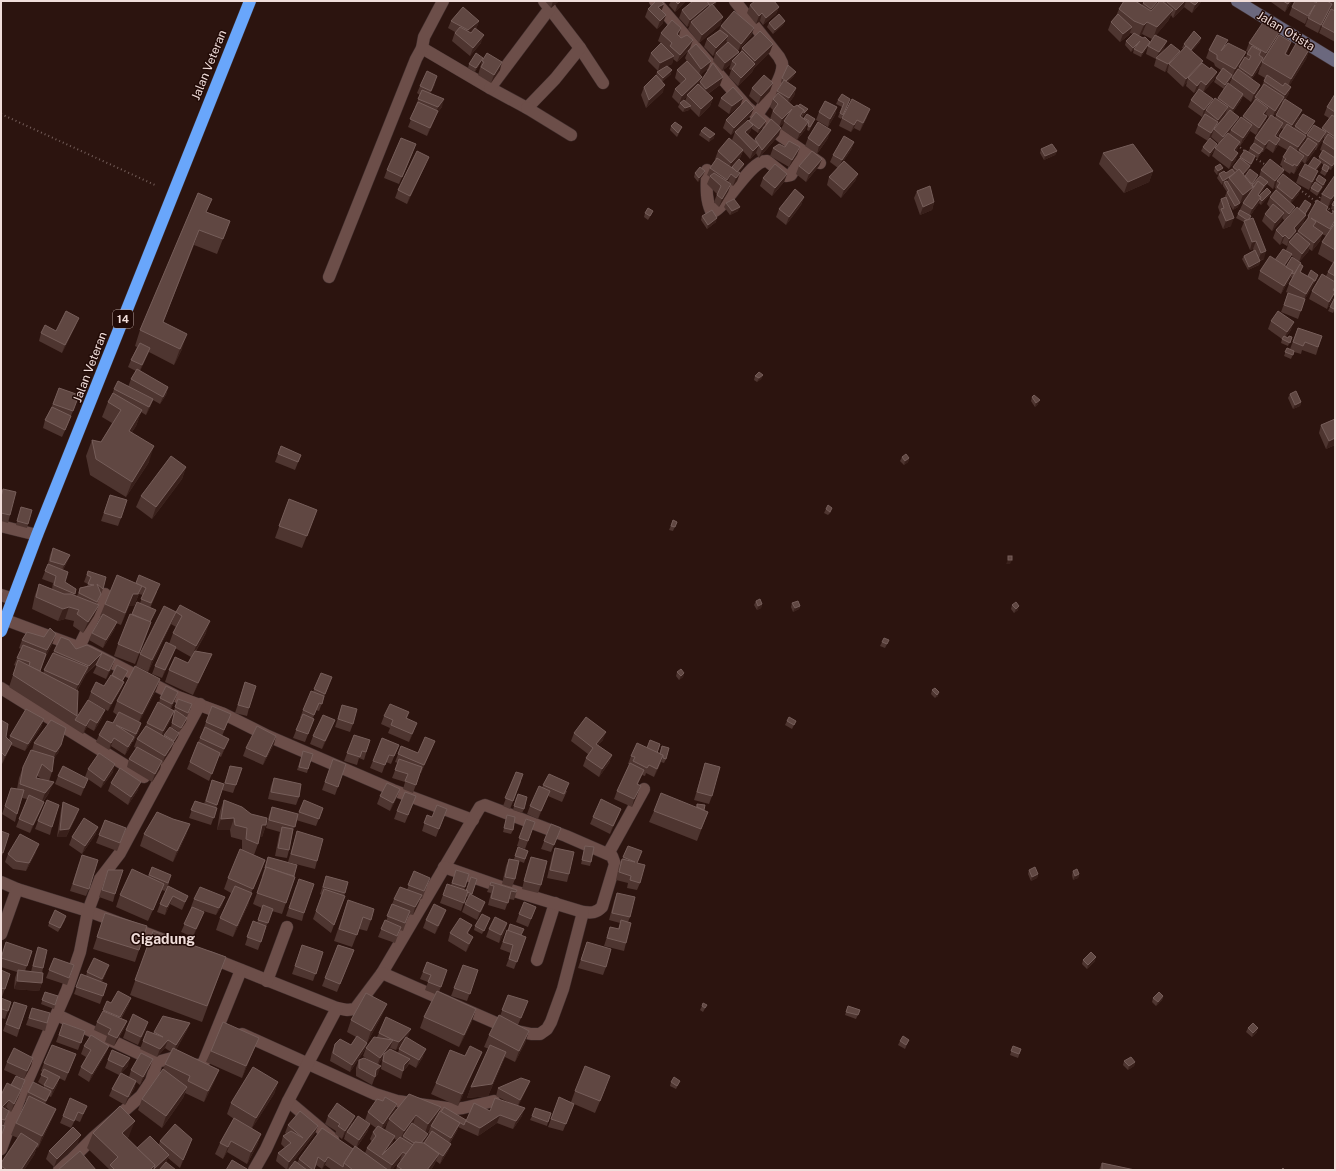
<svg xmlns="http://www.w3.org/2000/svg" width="1336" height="1171" viewBox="0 0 1336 1171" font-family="'Public Sans',sans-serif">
  <rect width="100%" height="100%" fill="#2c140f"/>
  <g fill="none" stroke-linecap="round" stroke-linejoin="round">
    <defs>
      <g id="street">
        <path d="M544,1l36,47 23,35"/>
        <path d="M655,1l92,106 34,29 39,27"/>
        <path d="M735,1l44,56c1,2 2,4 3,6 3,14 -18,41 -25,52"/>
        <path d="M422,48l68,40 37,20 28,-29 25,-31"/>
        <path d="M490,88l60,-80"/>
        <path d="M527,108l44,27"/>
        <path d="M707,170c0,14 -2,28 4,41l2,1c15,-7 38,-53 54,-51l19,15 5,-1 14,-23"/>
        <path d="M329,277l87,-218 6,-11 2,-11 19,-36"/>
        <path d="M1,526l36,9"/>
        <path d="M1,595l12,4"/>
        <path d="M6,620l83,31 89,46 46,17 44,22 125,54 80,30"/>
        <path d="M79,647l26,-53"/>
        <path d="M1,688l143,89"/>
        <path d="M608,854l36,-65"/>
        <path d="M1,882l16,7 71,22 79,30"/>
        <path d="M1,934l16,-45"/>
        <path d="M209,957l128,51 10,2 8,-1 27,-36 98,-166 5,-2 81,31 46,20 3,8 -13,43c-6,6 -10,6 -19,5"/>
        <path d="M537,960l18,-57"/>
        <path d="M382,973l130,57 19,4h9l7,-5 4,-7 12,-33 20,-77 -79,-24 -60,-21"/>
        <path d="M267,981l20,-54"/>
        <path d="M57,1015l98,46"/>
        <path d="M242,1034l133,60 22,7 57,8 9,-1 31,-7"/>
        <path d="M288,1101l45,38"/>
        <path d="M1,1149l18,-49 48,-110 13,-38 8,-41 12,-32 20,-26 80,-149"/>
        <path d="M59,1170l13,-11 21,-21 48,-42 10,-15 6,-19 15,-4c10,5 20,9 31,6l38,-94"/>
        <path d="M254,1170l12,-21 22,-48 49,-93"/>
      </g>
      <path id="secondary" d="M1237,1l98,60"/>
      <path id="highway" d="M1,631l36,-96 213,-534"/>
    </defs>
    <use href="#street" stroke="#3f2d2c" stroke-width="13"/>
    <use href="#secondary" stroke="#3f2d2c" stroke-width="13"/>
    <use href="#highway" stroke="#3f2d2c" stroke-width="13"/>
    <g stroke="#745e5a" stroke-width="2" stroke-dasharray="1 3" stroke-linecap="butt">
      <path d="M1,114l154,71"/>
      <path d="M1237,145l9,7"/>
      <path d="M1253,157l13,8"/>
      <path d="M1299,189l19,14"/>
      <path d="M1317,201l7,-9"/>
      <path d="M1325,207l10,5"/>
    </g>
    <use href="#street" stroke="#6c4e49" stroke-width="12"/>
    <use href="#secondary" stroke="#6b687e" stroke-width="12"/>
    <use href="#highway" stroke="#69a6fb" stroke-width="12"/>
  </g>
  <g fill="#4e3530" fill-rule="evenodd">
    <path d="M545,1h14l-8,7z"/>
    <path d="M671,1h15l-11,11 -6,-7z"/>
    <path d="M717,1l-2,4 -1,1 9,11 -3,8 -21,18 -11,-14 2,-4 -3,2 -8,-9 3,-8z"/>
    <path d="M1122,1h17l-1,1 4,3 1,-2 2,-2h15l-1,1h4v-1h39l-10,12 -8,-6 -11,11 -2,-3 -3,6 -12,14 8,14 -4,5 20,-3 -1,2 5,-4 -2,-1 2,-4 16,-2 -8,9 10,12 12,17 -11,12 8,11 6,-4 12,-15 3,-6 5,-8 8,-12 3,-6 -2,-1 3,-8 30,-8 8,20 2,1 21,-8 -4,11 -17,27 2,1 -3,8 -5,8h-1l-9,14 2,1 1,-3 23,3 -6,10h1l1,-2 17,2 10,2 7,-12 -5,-3 3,-8 8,-13v70l-4,6 -2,-1 -4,7 -5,-3 4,-8 -3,-2 -1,3 -4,4 -1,9 -6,11 -13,-7 3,-8 9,-9 10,-6 4,-9 -2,-1 3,-8 2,-3 -2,-1 -7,12h-1l-1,2 -9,12 -3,-3 -8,13 -3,-2 -1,2 -6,-4 -1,4 18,14 -3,7 -7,8 4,4 -1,3 5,-1 12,-5 -1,4 -5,7h1l-3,8 -7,7v1l-1,4 12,-16 1,-3 12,-14 2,-8 13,3 -7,10 -1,3 5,4 2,-4 -3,-1 1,-4 3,-4v88l-3,11 -5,9 -18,-10 3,-8 14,-15 2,-4 5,-9 -15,-9 4,-12 4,-6 -4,-2 -2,7 -8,10 -3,-2 -1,3 -9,10 4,4 -2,6 7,4 9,2 -12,21 -7,20 -17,-7 7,-19 -2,-1 3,-8 3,-6 -1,-1 -10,17 -23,-15 2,-8 15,-11 11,-10 2,-5 -1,1 -5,-3 -2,2 -7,-7 3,-8 9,-9 -3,-3 -1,3 -9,10 -10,-10 3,-7 5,-6 -3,-4 3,-7 5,-7 1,-1 -1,-1 1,-3 -3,4 -6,-5 -4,6 -2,4 10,-2 -1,3 -9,10 -2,-2 -9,13h1l-1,3 14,40 -4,2 -1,4 -11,5 -6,-11 2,-3 10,-5 -1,-2 -3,1 -9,-21 3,-7 -8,-4 7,-15 2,-4 -5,4 -2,-3v7l-5,3 -6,-10 4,26 -8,3 -5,-12 2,-4 -2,-6 3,-8 5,-2 -1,-1 2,-4 -4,-6v-2l-1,1 -5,-7 2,-4 7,-1 6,-4 1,-2 7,-10 8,-5 2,-4 3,-4 2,-6 14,-21 -3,-3 -1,1 2,1 -3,8 -8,11 -6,-4 -1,2 -9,13 -1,-1 -3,6 2,2 -3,8 -6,8 -17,-13 3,-7 -6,8 -8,-6 2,-4 5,-6 -13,-8 3,-8 6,-11 -2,3 -14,-10 3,-7 8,-11h-1l-4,4 -8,-7 1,-4 -4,5 -16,-15 1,-3 -3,3 -11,-6 2,-7 -10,-5 2,-8 -7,11 -8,-4 1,-4 -3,3 -6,-7 1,-4 7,-7 -3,-1 -1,2 -9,7 -12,-12 3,-8 5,-6 3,-7 4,-7zM1142,34l10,5 -3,6 1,-3 -11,-6zM1262,61l-4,13 7,4 -1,3 -3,7 -6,9 -2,5 -10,14 -1,2 -4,3 -5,-9 7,-10 3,-6 8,6 7,-9 -6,-14 9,-13zM1282,128l1,1 -5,9 -1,-1 3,-6zM1212,135l-1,2 8,7 -3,3 1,-3 -8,-4zM1307,135l-2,8 -6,7 -1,2h-1l6,-8 2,-5zM1278,145l9,5 -4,7 -3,8 2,1v2l-21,2 -2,7 -2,2 1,-4 -13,1 -1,-1 4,-5 6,-10 1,-3 3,1 4,-6h1l3,-4 7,5zM1291,255l8,7 -13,5 -1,-1 5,-8z"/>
    <path d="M1272,1h20l-7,11 -14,-10z"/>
    <path d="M1314,1h21v41l-16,-9 3,-7 5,-9 -9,16 -13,-7 2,-5 -2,3 -16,-9 3,-8 24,-4 1,-1z"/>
    <path d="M664,4l-3,7 2,12 -6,6 -12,-12 3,-8z"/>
    <path d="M750,5l29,2 -3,7 -13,11 -3,-4 -4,3 -9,-11z"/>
    <path d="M451,21h28l-3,8 5,14 -11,13 -18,-15 3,-9 -7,-4z"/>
    <path d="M785,21l-2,4 -10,9 -6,-7 2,-4z"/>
    <path d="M721,26l33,2 -3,8 -13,15 1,1 -1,3 2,-2 2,-5 28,4 -16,16 -2,4 -14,14 -9,-9 2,-7 -2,-1 2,-5 -9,7 -9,-10 2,-7 -2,2 -9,-9 3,-8 12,-9zM726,41l1,1 -5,5z"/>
    <path d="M661,33l18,3 11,12 -2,2 23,11 -11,15 -1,8 1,-2 20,3 -12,9 5,4 -3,8 -11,11 -9,-9 -1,2 -6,2 -5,-5 2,-4 5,-2 2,-5 -8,8 -7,-7 3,-8 6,-5 -6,-6 2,-8 11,-7 -3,-5 3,-7 -11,11 -4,-3 -1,5 -5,2 4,8 -9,8 1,10 -17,16 -5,-13 3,-8 12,-12 1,-3 6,-4 -5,3 -10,-10 3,-8 10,-10 -3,-2z"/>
    <path d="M1226,45l20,7 -3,8 -12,19 -7,10 -10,-7 2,-4 5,-8 -6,-4 -1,-3 -8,-5 3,-8z"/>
    <path d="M483,58l-2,4 -6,10 -7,-4 1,-4z"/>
    <path d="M482,61l18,9 -9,13 -13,-8z"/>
    <path d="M794,76l-6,6 8,6 -2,8 -5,7 5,4 12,6 -4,4 1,2 1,-1 11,1 -6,12 -2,-1 1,-5 -1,-1 -2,6 -8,10 -16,-11 3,-6 -4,3 -1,9 -20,23 -3,-5 -6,6 -7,-8 -3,7 -9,10 13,-4 -1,3 -4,5 1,1 -3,8 -4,5 -5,-3 3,1 -3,8 -9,15 -5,-5 3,-8 -10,-10 3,-7 -3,-2 3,-7 6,-9h-1l3,-8 21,-4 -7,-7 3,-8 14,-11h17l-1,4 -7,8 -7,-5 -1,4 -2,2 6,7 1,-2 16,-19 -1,-1 3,-9 -3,-3 3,-8 2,-2 2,-6 5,-8 -1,-1 1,-4z"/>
    <path d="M435,84l-5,10 12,13 -4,5 -11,24 -19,-9 8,-20h-1l5,-12 -3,-2 3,-7z"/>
    <path d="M752,88l18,3 -12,13 -9,-8z"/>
    <path d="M721,98h22l-3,8 -11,8 -11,-8z"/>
    <path d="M838,100l11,2 -8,17 -3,-2 4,-10 -6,-3z"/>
    <path d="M837,107l-2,8 -7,12 -12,-7 3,-8z"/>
    <path d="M751,115l-20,20 -8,-7 3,-8z"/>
    <path d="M867,117l-7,14 -6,-3 -3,4 -12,-6 3,-8z"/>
    <path d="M671,126l11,1 -5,10 -7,-7z"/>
    <path d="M701,131l13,7 -5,4 -10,-7z"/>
    <path d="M808,138h20l-11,16 -12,-8z"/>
    <path d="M854,142l-3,8 -9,13 16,11 -3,7 -14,17 -14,-13 2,-8 9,-9 -8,-6 3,-7z"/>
    <path d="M785,147h15l-3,8 -8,12 -19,-11 3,-8z"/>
    <path d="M1041,149l16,2 -2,4 -11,5 -4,-7z"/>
    <path d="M413,152l-14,32 -15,-6 3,-8z"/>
    <path d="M1103,153l50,18 -4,11 -25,11 -25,-29z"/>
    <path d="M822,159l-3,7 -13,16 -10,-8 3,-8z"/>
    <path d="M426,164l-19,40 -12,-6 3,-8z"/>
    <path d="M1215,167l8,1 -2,4 -4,3 -3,-4z"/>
    <path d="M705,171l-2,4 -5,7 -4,-5 1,-4z"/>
    <path d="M787,174l-3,8 -12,14 -12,-10 3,-8z"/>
    <path d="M1316,180l9,4 -8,12 -7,-5 1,-3 4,-5z"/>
    <path d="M917,191l17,11 -2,8 -12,5 -6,-17z"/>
    <path d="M804,197l-3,8 -15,20 -10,-8 3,-8z"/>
    <path d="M726,203l12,8 -8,4 -6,-8z"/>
    <path d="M653,211l-2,4 -3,5 -4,-3 1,-4z"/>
    <path d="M207,212l23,9 -13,33 -23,-9 -31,77 19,27 -8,16 -25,-13 -9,19 28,16 -2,8 -6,9 -7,-4 -3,7 -4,8 -5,-3 -5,14 -4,6 17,30 -23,35 -36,-22 -4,-19 6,-16 9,2 11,-19 -10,-6 6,-15 4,-7 2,-6 14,-2 3,-8 5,-8 -8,-4 3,-7 6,-13 -2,-1 5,-16z"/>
    <path d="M702,216l14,6 -9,7 -6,-9z"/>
    <path d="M1330,307l5,2 -2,4 -5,-2z"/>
    <path d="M1271,321l20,9 -5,7 2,1 4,-1 -4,9 -7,-3 1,-4 -14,-10z"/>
    <path d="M76,325l-14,28 -23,-12 2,-8 15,-2z"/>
    <path d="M1298,328l24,8 -6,19 -14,-5 -1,4 -7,-2 -3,7 -7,-3 3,-8 3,1z"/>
    <path d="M763,375l-2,4 -4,3 -3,-2 1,-4z"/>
    <path d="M59,388l20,7 -11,29 -6,13 -19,-9 2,-8 6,-12z"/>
    <path d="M1290,394l11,8 -1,4 -7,3 -5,-11z"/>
    <path d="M1032,397l6,7 -3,3 -4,-6z"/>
    <path d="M1335,419v26l-9,4 -7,-16 2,-8z"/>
    <path d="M281,446l20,9 -6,15 -20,-8z"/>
    <path d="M902,457l7,1 -1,4 -4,3 -4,-4z"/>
    <path d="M186,467l-4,12 -30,40 -16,-12 5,-11z"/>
    <path d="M3,489l7,26 -2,8 -7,-2v-27z"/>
    <path d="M110,495l11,23 -3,8 -17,-5z"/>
    <path d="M289,499l28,11 -15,38 -27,-10z"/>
    <path d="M21,507l7,17 -1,4 -11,-3z"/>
    <path d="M826,509l5,3 -3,3 -4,-2z"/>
    <path d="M673,520l4,2 -4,9 -4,-1z"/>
    <path d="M53,548l17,7 -3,7 -4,8 2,12 11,7 -2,6 3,1 3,-8 7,-2 1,-2 -4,-2 4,-11 15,18 -6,15 2,1 -5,11 -11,17 -10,-7 1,-5 -9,-2 -7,2 -26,-12 3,-14 4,-11 13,5 1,-6 -11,-4 6,-15 2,-9z"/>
    <path d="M117,575l40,17 -7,16 1,14 -4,12 -12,30 -21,-8 4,-12 19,-42 3,1 3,-8 -4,-1 -5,12h-5l-8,19 -5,-2 -2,7 -11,18 -14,-8 3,-7 9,-17h-1l5,-12z"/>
    <path d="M756,601l6,3 -1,4 -4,2 -3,-5z"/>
    <path d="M792,603l8,3 -1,3 -6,3 -2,-5z"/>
    <path d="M180,605l26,28 -10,18 16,3 -5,11 -14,30 -28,-13 4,-12 19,-7 3,-6 -16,-9 -2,7 -11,23 -10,-4 3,-8 14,-22 4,-11 3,-6 -5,-3 -23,48 -12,-6 4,-12 36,-42z"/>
    <path d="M1012,605l6,5 -4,3 -3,-4z"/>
    <path d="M22,640l31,2 -8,16 -5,13 3,2 11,-22 22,-2 39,10 -3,8 -6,12 -13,-6 5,-10 -12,11 -2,4 -7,13v25l-1,4 26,-2 -8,13 -7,-4 -4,7 -74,-47 7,-21 -2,-1 3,-7 4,-9 -2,-1z"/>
    <path d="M882,642l5,2 -2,4 -5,-2z"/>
    <path d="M677,672l7,1 -1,4 -4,3 -3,-4z"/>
    <path d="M321,673l8,12 -10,26 -3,-1 -3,8 1,1 -9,23 -12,-4 8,-20h-1l3,-8 10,-18z"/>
    <path d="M126,674l-3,7 1,1 -3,7 -13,22 -20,-11 3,-8 13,-6 8,-11z"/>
    <path d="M160,679l-4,11 -17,32 2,1 -2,8 -6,11h-1l-1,3 -6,10 -14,-9 -2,4 -13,-8 3,-7 14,-12 4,-8 -4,-3 4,-11z"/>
    <path d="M245,682l4,26 -2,8 -12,-3z"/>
    <path d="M932,690l6,6 -3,2 -4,-4z"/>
    <path d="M160,698l15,2 -4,9 3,1 4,-11 14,5 -5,13 -4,-2 3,7 -7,10 -8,-5 3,-15 -3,7 -9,17h2v-1l15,-2 -1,4 -5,8 -2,5 -10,14 -1,5 -8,13 -25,-15 2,-8 7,-11 -2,-1 3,-8 8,-12 2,-4 12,-20z"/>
    <path d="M342,705l11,19 -3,8 -15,-5z"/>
    <path d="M409,712l-2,6 7,13 -5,11 -21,-9 2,-5 -9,-4 3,-8z"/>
    <path d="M44,719l-3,8 -16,24 -14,-6 -2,5 -7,14 -1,-1v-43l5,17 3,3 1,-4z"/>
    <path d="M335,720l-3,8 -10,21 -12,-5 3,-8z"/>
    <path d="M787,721h9l-4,8 -7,-4z"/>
    <path d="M206,722h22l-6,14 7,3 -8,18 -2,-1 -10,25 -22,-12 11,-27 6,-12h-1z"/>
    <path d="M574,733l29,7 -5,5 14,10 -3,8 -10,14 -16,-11 3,-8 2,-4 -17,-13z"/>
    <path d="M354,735l16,5 -6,20 -5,-2 -2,7 -13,-4z"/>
    <path d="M276,736l-2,8 -11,21 -20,-9 3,-8z"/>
    <path d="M382,738l17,7 -8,19 -5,-2 -4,11 -12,-5z"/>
    <path d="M435,741l-14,32h-1l-7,20 -10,-4 2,-7 -13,-4 6,-15 -3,-1 3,-8 20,-1z"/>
    <path d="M34,743l27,2 -3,8 -5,6 -1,13 -3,9v12l-6,9h1l-3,8 -11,23 -14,-6 11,-28 -5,-1 -5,16 -2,8 -13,-8 9,-26 6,1 2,-11 4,-11 9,-17zM37,776l5,3 -6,-1z"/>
    <path d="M662,746l4,13 -2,4 -3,-1 -7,15 -8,-4 -1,3 -3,-1 -4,9v9l-6,14 -18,-8 3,-8 13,-27h-2l3,-8 26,-3 2,1z"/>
    <path d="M302,755l6,14 -1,4 -10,-3z"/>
    <path d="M333,759l13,5 -11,31 -13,-5z"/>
    <path d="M705,763l7,33 -3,8 -15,-4z"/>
    <path d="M230,766l12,2 -9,25 -11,-3z"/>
    <path d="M88,769l25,3 -12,16 -13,-9 -7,17 -26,-12 3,-8 27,1z"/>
    <path d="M516,772l5,10 -11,27 -7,-3z"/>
    <path d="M274,778l25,19 -3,8 -28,-6 3,-13z"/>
    <path d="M212,780l12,4 -8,24h1l-6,17 -22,-7 6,-17 9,3z"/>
    <path d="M111,783l27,7 -10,15 -20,-14z"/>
    <path d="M543,785l24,6 -5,11 -14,-6 -10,23 -11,-5 3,-8 12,-18z"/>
    <path d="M380,796l17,1 -7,14 -13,-7z"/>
    <path d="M516,798l8,11 -2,4 -9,-3z"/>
    <path d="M224,800l27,14 15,11 -4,12h-2l-2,7 -4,11 11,5 -4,12 -10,21 -3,12 -15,32 -17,-7 4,-12 11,-25 -7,-4 4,-11 14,-28v-10l-11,-3 -1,-7h-13l3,-19z"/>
    <path d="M63,802l13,15 -10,20h-9l4,-27z"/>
    <path d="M413,804l-8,19 -11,-4 3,-8z"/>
    <path d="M697,804l7,6 4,2 -11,29 -48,-19 5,-11 42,-4z"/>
    <path d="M272,807l25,9 2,-4 24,-4 -7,18 -20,-6 -4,15 -3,15 -2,8 -12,-2 4,-21 1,-3 -14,-4 3,-13z"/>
    <path d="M447,809l-11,28 -14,-6 5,-16 5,2z"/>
    <path d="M621,809l-11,25 -20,-10 3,-7z"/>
    <path d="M507,815l6,15 -2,4 -8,-2z"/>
    <path d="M173,819l17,5 -4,11 -13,27 -33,-16 4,-12z"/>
    <path d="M526,819l9,3 -10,27 -8,-3z"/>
    <path d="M105,820l21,8 -9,23 -21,-8z"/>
    <path d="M38,821l14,6 -2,8 -15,-6z"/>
    <path d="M551,824l10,4 -10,24 -10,-3z"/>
    <path d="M98,827l-3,8 -13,19 -13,-9 3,-8z"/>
    <path d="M1,831l2,22 -2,6z"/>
    <path d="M297,831l20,30 -2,8 -27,-7z"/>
    <path d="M585,846l6,16 -1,4 -9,-2z"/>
    <path d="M628,846l12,37 -3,7 -10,-2 1,-5 -12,-3 3,-14z"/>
    <path d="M518,847l10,4 -4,12 -5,-2 -4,18 -3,8 -10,-3 4,-18 3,-7h5z"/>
    <path d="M555,848l14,26 -2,8 -20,-4 5,-22z"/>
    <path d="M36,852l-10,19 -13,-2 -8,-7 3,-8z"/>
    <path d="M268,857l29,8 -3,11 1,1 -13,37 -10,-3 -14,39 -13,-5 8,-24 4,2 5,-15 -9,-4 10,-28h-1z"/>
    <path d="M531,857l10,28 -3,8 -16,-4 6,-25z"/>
    <path d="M79,863l10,26 -3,7 -16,-5z"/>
    <path d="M152,867l17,16 -4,8 -3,-1 -14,31 -32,-14 4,-12 28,-19z"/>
    <path d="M108,870l7,24 -2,8 -14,-5z"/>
    <path d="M456,870l13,4 -5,16 2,1 11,-12 -5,16 13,7 -3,8 -5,10 -15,-8 3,-8 4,-7 -3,-1 -5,15 -21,-8 7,-19 4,1z"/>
    <path d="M1029,870l9,4 -1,4 -6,3 -3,-7z"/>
    <path d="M414,871l13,15 -5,13h-2l-7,16 -4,-1 -6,17 -3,-1 -5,13 -17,-6 7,-17 1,1 8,-22 13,-9z"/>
    <path d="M1073,871l6,3 -1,4 -5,2 -1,-5z"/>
    <path d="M326,876l22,6 -4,14h1l-14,37 -18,-14 9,-24 -2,-1z"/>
    <path d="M491,882l26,8 -3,10 -5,-1 -4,11 -17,-5 3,-12 -4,-1z"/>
    <path d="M168,886l20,10 -6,14 -12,-6 -5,11 -8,-3 3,-8z"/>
    <path d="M296,886l8,27 -2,8 -16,-5z"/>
    <path d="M617,893l13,24 -2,5 -2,21 -2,8 -20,-5 6,-19 8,2 2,-6 -11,-3 5,-19z"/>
    <path d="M225,897l-3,8 -6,10 -22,-7 10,4 -11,25 -12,-5 11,-25h-1l3,-8z"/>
    <path d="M348,900l23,20 -4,11 -8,-2 -7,18 -18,-6z"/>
    <path d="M536,907l-8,20 -12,-5 3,-8z"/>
    <path d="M446,910l-3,8 -8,16 -12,-6 3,-8z"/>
    <path d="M105,913l34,37 -4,12 -42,-13z"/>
    <path d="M490,918l-8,16 -8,-4 1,-4z"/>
    <path d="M65,920l-7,12 -10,-6 1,-3z"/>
    <path d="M507,923l-2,8 -6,12 -13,-6 3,-8z"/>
    <path d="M472,925l-4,9 2,10 -4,8 -18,-11 2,-8z"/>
    <path d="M507,930l19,7 -12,32 -8,-3 5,-13 -11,-4z"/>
    <path d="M153,931l73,26 -24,65 -72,-27z"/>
    <path d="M6,942l26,9 -7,20 6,1 4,-17 3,-8 5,21 -1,5v10l-3,8 -25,-2 1,-11 2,-6 -16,-5v-9z"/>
    <path d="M587,942l19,25 -3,8 -25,-7z"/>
    <path d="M302,945l21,7 -10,29 -21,-7z"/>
    <path d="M338,945l16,5 -17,42 -15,-6z"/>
    <path d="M54,958l20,7 -7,20 -21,-7z"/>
    <path d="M1083,960l12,1 -8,8 -5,-5z"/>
    <path d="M427,962l20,8 -8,22 37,17 -4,12 -13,26 -39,-19 4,-11 11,-23 -10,-4 3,-8 -8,-3z"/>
    <path d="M463,965l15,5 -11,31 -16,-5z"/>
    <path d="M1,970l9,4 -8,23h-1z"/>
    <path d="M87,972l19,1 -4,9 5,2 -7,20 -26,-10 7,-20 5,2z"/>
    <path d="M45,992l13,4 -4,13 -13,-5z"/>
    <path d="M508,995l17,13 -7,17 11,6 -4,12 -10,19 -10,-5 -17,39 -21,2 4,-11 18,-38 -5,-2 5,-12 11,-19z"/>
    <path d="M1163,996l-1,4 -6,6 -4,-4 1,-4z"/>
    <path d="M1,998l10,4 -6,17 -4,-1z"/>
    <path d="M131,998l-3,8 -7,13 6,2 -3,8 -10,17 -9,-4 2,-6 -13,-6 3,-8 5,-9 5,-12 4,2z"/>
    <path d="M14,1002l13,4 -10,31 -14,-6z"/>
    <path d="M387,1004l-5,11 -15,28 -3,8 -14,21 -20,-11 2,-9 3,-8 16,1 5,-8 -9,-5 4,-12z"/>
    <path d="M707,1005l-4,7 -3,-2 2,-4z"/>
    <path d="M848,1006l12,4 -4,9 -11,-4z"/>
    <path d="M32,1008l15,15 -2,8 -19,-6z"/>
    <path d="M63,1023l22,8 -7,19 -22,-8z"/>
    <path d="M190,1023l-3,7 -11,20 43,20 -5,12 -10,20 -19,-9 -2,5 -21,30 -24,-18 4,-11 21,-30 8,-17 -6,-4 -8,9 -17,-8 3,-8 10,-8 1,-1z"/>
    <path d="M1248,1028l9,4 -5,5 -6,-5z"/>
    <path d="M146,1029l-8,16 -15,-7 3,-8z"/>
    <path d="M379,1033l29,4 -1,1 16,19 -7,11 -7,-4 -2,3 -4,4 -2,8 -20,-10 1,-8 1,-4 -5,8v9l-3,3 -3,8 -16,-9v-8l3,-8 12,2 -8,-6 3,-8 11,-11zM403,1042l-4,7 -1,4 -10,-3 2,-2 6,2z"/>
    <path d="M259,1038l-5,11 -12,29 -36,-16 5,-11z"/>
    <path d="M909,1040l-4,9 -7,-4 2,-4z"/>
    <path d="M84,1046h25l-3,7 -17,29 -11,-7 3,-8 5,-10 -5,-3z"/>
    <path d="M1013,1046l8,3 -3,9 -8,-3z"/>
    <path d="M482,1052l-5,11 -19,43 -27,-12 5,-11 29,-27z"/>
    <path d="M76,1054l-11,27 -6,-3 -2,7 -6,12 -2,-1 -4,8 11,5 -5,12 -13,27 -1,-1 -3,8 -10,15h-23v-7l17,-25 -7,-3 5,-12 11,-22 -2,-1 3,-8 16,-5v-1l-6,-4 5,-10 -2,-1 3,-8z"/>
    <path d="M33,1058l-2,8 -7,13 -20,-9 3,-8z"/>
    <path d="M108,1060l20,6 -7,7 8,4 2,-7 19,-3 -10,18 -4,-3 -2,7 -9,16 -16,-9 3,-7 7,-14 -14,-7z"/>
    <path d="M1124,1061l11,1 -1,4 -6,4 -5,-5z"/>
    <path d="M530,1081l-3,7 -9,18 4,10 -9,13 -16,-6 -19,13 -20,-9 -1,4 -7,12 1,1 -3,7 -8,13 -4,-3 -2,4 -3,5h-35l1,-4 4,-5 -1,-1 -8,10h-60l-7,-5 -3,4 -6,-4 -2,5h-26l9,-7 2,-4 54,-10 2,-2 -11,-8 2,-7 -4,7 -7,-5 1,-3 -11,-7 3,-8 24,8h18l-3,8 -10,15 8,6 2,-5 5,-6 -2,-3 3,-7 3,-4 -11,-8 3,-8 15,-11 14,3 -2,8 46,-5 -1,4 1,1 25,8 24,-9 18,-9 -12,-6 2,-8zM388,1121l-3,9 -2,-1zM430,1128l-2,5 2,1 -5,7 1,-8zM394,1138l2,2 -7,8 3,-4z"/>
    <path d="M680,1081l-4,8 -6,-3 1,-4z"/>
    <path d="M278,1082l-4,12 -22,34 9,6 -4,11 -10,19 -20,-12 -4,7 -8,-5 5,-11 14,-24 -7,-5 4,-11z"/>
    <path d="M24,1084l-6,14 -7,14 -5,-5 -1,2 4,2 -6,14 -2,12v-42l10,-10z"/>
    <path d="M606,1087l-11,26 -21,-9 -11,27 -15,-4 11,-30 12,5 4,-11z"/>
    <path d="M87,1106l-7,16 -5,-2 -4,8 -11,-5 3,-7z"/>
    <path d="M532,1116l16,6 -1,4 -17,-6z"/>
    <path d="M288,1125l30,1 -3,7 -28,37 -11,-9 2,-8 7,-5 -4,-4 2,-8 3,-2 -1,-1z"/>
    <path d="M93,1133l36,3 -2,2 10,10 22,-4 1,-3 32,-2 -12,29 -12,-10 -2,4 -8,8h-50l1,-1 -22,-21z"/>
    <path d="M78,1143l-24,24 -8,-8 3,-8z"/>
    <path d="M1102,1163l33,7h-36z"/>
  </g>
  <g fill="#39201b">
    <path d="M553,1h6l-8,7z"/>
    <path d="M681,1h5l-11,11 3,-8z"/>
    <path d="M717,1l-2,4 -6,6 1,-4z"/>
    <path d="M1158,1h2l-1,1 -10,11 2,-4z"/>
    <path d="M1185,1h1l-2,6 -11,11 3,-8z"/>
    <path d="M1199,1h3l-10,12 3,-8z"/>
    <path d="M1290,1h2l-7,11 3,-8z"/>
    <path d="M664,4l-3,8 -3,-5z"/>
    <path d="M709,4l-3,8 -15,10 -1,3 -3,2 3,-7z"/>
    <path d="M1332,4l-2,8 -12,21 3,-8z"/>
    <path d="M1315,5l-8,16 -2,3 3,-8z"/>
    <path d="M779,7l-3,7 -13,11 3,-7z"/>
    <path d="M1173,10l-5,11 -15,18 4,-12z"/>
    <path d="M762,13l-2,8 -4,3 3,-8z"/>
    <path d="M666,15l-3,8 -6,6 3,-8z"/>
    <path d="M723,17l-3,8 -21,18 3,-8z"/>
    <path d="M479,21l-3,8 -11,9 3,-8z"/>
    <path d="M785,21l-2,4 -10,9 2,-4z"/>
    <path d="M1147,22l-5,12 -3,2 5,-11z"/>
    <path d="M1132,27l-3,8 -9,7 3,-8z"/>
    <path d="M681,28l-2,8 -2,-2z"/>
    <path d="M754,28l-3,8 -13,15 3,-7z"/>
    <path d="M1280,31l-3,8 -14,22 3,-8z"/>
    <path d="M484,35l-3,8 -11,13 3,-8z"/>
    <path d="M728,36l-3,8 -12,12 3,-8z"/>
    <path d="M1201,38l-1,4 -10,12 1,-4z"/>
    <path d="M693,40l-3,8 -13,14 3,-7z"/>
    <path d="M1140,41l-1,3 -8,8 2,-4z"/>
    <path d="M1167,41l-3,8 -8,10 3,-7z"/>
    <path d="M1150,42l-1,4 -8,11 1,-4z"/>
    <path d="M1291,42l-4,12 -7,11 5,-11z"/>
    <path d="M773,44l-3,8 -16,16 -2,4 -14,14 3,-8 12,-12 2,-5z"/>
    <path d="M1310,48l-4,11 -20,32 5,-12z"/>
    <path d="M1180,51l-2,7 -9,6 -1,5 -3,3 3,-8z"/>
    <path d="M739,52l-3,8 -4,1 -1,3 -9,7 3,-8z"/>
    <path d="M1246,52l-3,8 -11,17 3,-8z"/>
    <path d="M674,56l-2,8 -14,7 2,-8z"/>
    <path d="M483,58l-2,4 -6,10 1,-4z"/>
    <path d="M1263,58l-2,8 -12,17 3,-7z"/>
    <path d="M711,61l-3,8 -10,8 3,-8z"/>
    <path d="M1203,61l-3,7 -12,10 -1,4 -4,5 3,-8z"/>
    <path d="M502,62l-2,8 -9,13 3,-8z"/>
    <path d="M672,70l-1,4 -9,8 1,-4z"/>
    <path d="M796,72l-2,4 -9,10 1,-4z"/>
    <path d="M1217,72l-3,8 -11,13 3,-8z"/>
    <path d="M1232,75l-1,4 -7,10 1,-4z"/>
    <path d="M437,76l-2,8 -7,14 3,-7z"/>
    <path d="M702,77l-3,8 -12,10v1l-8,8 3,-8z"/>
    <path d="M723,77l-3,8 -17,12 3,-8z"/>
    <path d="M1201,81l-3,8 -4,4 3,-7z"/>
    <path d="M773,83l-3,8 -12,13 3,-8z"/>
    <path d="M665,85l-2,7 -17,16 3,-8z"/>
    <path d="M1260,85l-2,8 -7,9 3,-8z"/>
    <path d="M1291,87l-3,8 -5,8 2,-8z"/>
    <path d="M796,88l-2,8 -7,10 2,-8z"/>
    <path d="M1243,94l-3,8 -10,14 3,-7z"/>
    <path d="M1284,97l-3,8 -9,13 3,-7z"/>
    <path d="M713,98l-3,8 -11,11 2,-8z"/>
    <path d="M743,98l-3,8 -11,8 3,-8z"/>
    <path d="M444,99l-2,8 -4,5 -11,24 11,-29z"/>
    <path d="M1213,99l-3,8 -4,3 -2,4 -2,3 2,-7z"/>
    <path d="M691,106l-2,4 -6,2 2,-4z"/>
    <path d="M837,107l-2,8 -7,12 2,-8z"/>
    <path d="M1228,107l-3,8 -11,14 -2,6 -4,6 3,-8 7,-13z"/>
    <path d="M754,108l-3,7 -20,20 3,-7z"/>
    <path d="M1268,108l-3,8 -2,-2z"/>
    <path d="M792,109l-8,14 -5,4 3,-8z"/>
    <path d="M808,109l-2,4 -4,4 2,-4z"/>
    <path d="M870,109l-3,8 -7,14 3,-8z"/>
    <path d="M804,110l-3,8 -1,-2z"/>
    <path d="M1302,110l-3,8 -9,15 2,-8z"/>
    <path d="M1267,116l-3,8 -8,11 3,-7z"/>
    <path d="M1239,117l-3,8 -5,5 -1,2 -10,13 3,-8z"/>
    <path d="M857,120l-3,8 -3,4 3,-7z"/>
    <path d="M766,121l-1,4 -7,8 1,-4z"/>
    <path d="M1315,121l-3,8 -7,10 -2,5 -8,11 3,-8 6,-9 2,-4z"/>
    <path d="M808,122l-3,8 -8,10 3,-7z"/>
    <path d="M1283,123l-3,8 -8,12 3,-7z"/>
    <path d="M753,125l-3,7 -8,8 3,-8z"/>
    <path d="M1252,125l-3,8 -9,13 3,-8z"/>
    <path d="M781,128l-2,7 -20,23 3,-8z"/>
    <path d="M831,130l-3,8 -11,16 2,-8z"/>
    <path d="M1326,132l-3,8 -7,10 3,-8z"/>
    <path d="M715,134l-1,4 -5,4 1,-4z"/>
    <path d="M1280,139l-3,8 -4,6 3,-8z"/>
    <path d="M1269,140l-3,8 -3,4 2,-7z"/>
    <path d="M854,142l-3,8 -12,18 3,-8z"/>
    <path d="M1240,142l-3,8 -6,7 3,-7z"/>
    <path d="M1217,144l-1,4 -7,9 1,-4z"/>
    <path d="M1317,144l-3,8 -9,12 3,-8z"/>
    <path d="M759,145l-3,8 -6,6 3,-8z"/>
    <path d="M800,147l-3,8 -8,12 3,-7z"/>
    <path d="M1263,149l-2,4 -3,5 1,-4z"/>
    <path d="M743,150l-3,8 -12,13 3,-8z"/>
    <path d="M1057,151l-2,4 -11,5 1,-4z"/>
    <path d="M1238,153l-3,8 -6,8 3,-8z"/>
    <path d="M1304,156l-3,7 -7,11 3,-8z"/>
    <path d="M429,157l-3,7 -19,40 3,-8z"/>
    <path d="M822,159l-3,7 -13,16 3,-8z"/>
    <path d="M1321,162l-1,4 -7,9 1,-3z"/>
    <path d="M1335,162v2l-4,6 1,-4z"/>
    <path d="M744,164l-1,3 -7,9 1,-4z"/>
    <path d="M1250,166l-2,4 -7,8 2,-4z"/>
    <path d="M1223,168l-2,4 -4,3 1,-4z"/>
    <path d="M1284,170l-2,8 -5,3 -1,4 -3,4 2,-8z"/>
    <path d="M705,171l-2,4 -5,7 1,-4z"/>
    <path d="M1153,171l-4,11 -25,11 4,-11z"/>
    <path d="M1318,171l-3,8 -6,11 3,-8z"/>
    <path d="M740,173l-3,8 -4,5 3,-8z"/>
    <path d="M731,174l-3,8 -4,5 3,-7z"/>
    <path d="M787,174l-3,8 -12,14 3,-8z"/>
    <path d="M858,174l-3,7 -14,17 3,-8z"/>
    <path d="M1258,175l-1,4 -7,9 2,-4z"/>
    <path d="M1229,178l-2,4h-3l-1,2 -1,1 1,-4z"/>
    <path d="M1326,180l-1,4 -4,5 2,-4z"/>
    <path d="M1268,182l-2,4 -3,4 -2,4 -6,9 3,-8z"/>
    <path d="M731,184l-3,8 -9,15 3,-8z"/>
    <path d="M1253,187l-3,8 -10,8 3,-8z"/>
    <path d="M1301,188l-3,7 -9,11 3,-7z"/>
    <path d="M1271,192l-1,3 -9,10 1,-4z"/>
    <path d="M1335,194v3l-7,10 3,-8z"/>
    <path d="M804,197l-3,8 -15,20 3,-8z"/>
    <path d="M1261,197l-3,8 -9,12 3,-8z"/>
    <path d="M934,202l-2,8 -12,5 3,-8z"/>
    <path d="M1240,203l-2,4 -5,3 2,-4z"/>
    <path d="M1311,204l-1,4 -7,10 3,-3 -3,8 -12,13 3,-8 10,-14z"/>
    <path d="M740,207l-2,4 -8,4 2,-4z"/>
    <path d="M1295,207l-2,8 -7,7 3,-8z"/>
    <path d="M1284,213l-3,8 -9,10 3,-8z"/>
    <path d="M717,218l-1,4 -9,7 1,-4z"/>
    <path d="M1234,218l-3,8 -8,3 3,-8z"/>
    <path d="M199,230l-5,15 -37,92 6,-15z"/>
    <path d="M1296,231l-2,8 -5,3 -2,4 2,-7z"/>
    <path d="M1323,233l-3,8 -8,10 2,-8z"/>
    <path d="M1285,235l-3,8 -2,2 3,-8z"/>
    <path d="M1256,241l-3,8 -3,1 2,-8z"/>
    <path d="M1310,244l-2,8 -9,10 3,-8z"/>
    <path d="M1266,251l-2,8 -6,2 3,-8z"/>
    <path d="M1292,254l-2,4 -8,13 1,-4z"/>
    <path d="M1260,261l-1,4 -11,5 1,-3z"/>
    <path d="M1293,271l-3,8 -9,15 3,-8z"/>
    <path d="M1314,280l-2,8 -9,14 3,-8z"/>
    <path d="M1335,292l-3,8 -5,9 2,-7z"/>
    <path d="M79,318l-3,7 -14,28 3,-8z"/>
    <path d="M1294,322l-3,8 -7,10 3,-8z"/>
    <path d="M187,334l-5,15 -8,16 6,-16z"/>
    <path d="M150,348l-3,8 -8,17 3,-8z"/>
    <path d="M763,375l-2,4 -4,3 2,-4z"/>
    <path d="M168,387l-2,8 -6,9 3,-7z"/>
    <path d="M153,399l-3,8 -4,8 3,-8z"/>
    <path d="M1040,400l-2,4 -3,3 1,-4z"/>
    <path d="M1301,402l-1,4 -7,3 2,-4z"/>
    <path d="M142,410l-6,16 -13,20 6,-15z"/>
    <path d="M1335,438v7l-9,4 3,-8z"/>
    <path d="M154,446l-5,16 -23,35 6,-15z"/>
    <path d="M909,458l-1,4 -4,3 1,-4z"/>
    <path d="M186,467l-4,12 -30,40 4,-12z"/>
    <path d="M70,555l-3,7 -6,11 3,-8z"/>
    <path d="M1008,560h4l-2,4h-4z"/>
    <path d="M142,586l-8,20h-5l-8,19 12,-31z"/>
    <path d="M762,604l-1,4 -4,2 1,-4z"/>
    <path d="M99,605l-5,11 -11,17 5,-11z"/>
    <path d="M800,606l-1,3 -6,3 2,-4z"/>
    <path d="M1019,606l-1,4 -4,3 2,-4z"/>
    <path d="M69,607l-4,12 -7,2 5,-12z"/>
    <path d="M176,612l-5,12 -23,48 4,-12z"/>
    <path d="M210,621l-4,12 -14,24 4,-11z"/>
    <path d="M117,622l-3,8 -11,18 3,-8z"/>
    <path d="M151,622l-4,12 -12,30 4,-11z"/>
    <path d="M56,634l-3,8 -8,16 2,-8z"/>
    <path d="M176,647l-3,8 -11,23 3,-8z"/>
    <path d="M102,653l-3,8 -13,13 3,-8z"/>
    <path d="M212,654l-5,11 -14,30 5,-12z"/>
    <path d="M115,659l-3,8 -6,12 3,-8z"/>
    <path d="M88,667l-4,11 -11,19 5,-12z"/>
    <path d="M684,673l-1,4 -4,3 2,-4z"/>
    <path d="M160,679l-4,11 -18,35 4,-11z"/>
    <path d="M124,682l-3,7 -13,22 3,-7z"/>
    <path d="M178,692l-3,8 -6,12 3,-8z"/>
    <path d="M939,692l-1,4 -3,2z"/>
    <path d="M105,710l-3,8 -8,13 3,-8z"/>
    <path d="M174,711l-3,8 -10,20 2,-8z"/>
    <path d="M187,718l-1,4 -7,10 2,-4z"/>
    <path d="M44,719l-3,8 -16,24 3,-7z"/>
    <path d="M90,719l-3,8 -4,7 3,-8z"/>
    <path d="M335,720l-3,8 -10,21 3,-8z"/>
    <path d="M141,723l-2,8 -6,11 3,-8z"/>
    <path d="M417,723l-3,8 -5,11 3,-8z"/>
    <path d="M606,732l-3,8 -10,11 3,-7z"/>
    <path d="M179,733l-1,4 -5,8 -2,5 -9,14 3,-8z"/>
    <path d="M276,736l-2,8 -11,21 3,-8z"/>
    <path d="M134,737l-3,8 -6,10 3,-8z"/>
    <path d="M114,738l-3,8 -2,4 2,-7z"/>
    <path d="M229,739l-3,7 -5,11 3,-8z"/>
    <path d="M435,741l-3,8 -11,24 3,-8z"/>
    <path d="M12,743l-3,7 -7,14 3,-8z"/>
    <path d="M61,745l-3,8 -5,7 3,-8z"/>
    <path d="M612,755l-3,8 -10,14 3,-8z"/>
    <path d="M663,755l-2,8 -7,14 3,-8z"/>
    <path d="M162,761l-2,8 -8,13 3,-8z"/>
    <path d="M115,764l-2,8 -12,16 3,-7z"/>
    <path d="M88,779l-3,8 -4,9 3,-8z"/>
    <path d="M54,782l-5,11 -8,11 4,-11z"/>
    <path d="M141,782l-3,8 -10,15 3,-8z"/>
    <path d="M641,786l-9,21 2,-8z"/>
    <path d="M400,789l-3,8 -7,14 3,-8z"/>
    <path d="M550,791l-3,8 -9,20 3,-8z"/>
    <path d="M44,802l-3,8 -11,23 3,-8z"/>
    <path d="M79,809l-3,8 -10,20h-9l3,-7z"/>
    <path d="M621,809l-3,8 -8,17 3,-8z"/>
    <path d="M234,818l-4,12h-13l4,-11z"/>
    <path d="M190,824l-4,11 -13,27 4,-11z"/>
    <path d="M262,825h4l-4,12h-4z"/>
    <path d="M98,827l-3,8 -13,19 3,-8z"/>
    <path d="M39,844l-3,8 -10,19 3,-8z"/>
    <path d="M265,860l-4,12 -13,28 5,-11z"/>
    <path d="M1038,874l-1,4 -6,3 1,-4z"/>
    <path d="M1079,874l-1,4 -5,2 2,-4z"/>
    <path d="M252,893l-4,12 -15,32 4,-11z"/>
    <path d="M422,895l-3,8 -6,12 2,-8z"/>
    <path d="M173,896l-3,8 -5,11 2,-8z"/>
    <path d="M225,897l-3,8 -6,10 3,-7z"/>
    <path d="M485,902l-3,8 -5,10 3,-8z"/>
    <path d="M446,910l-3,8 -8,16 3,-8z"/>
    <path d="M204,912l-3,8 -8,17 3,-8z"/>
    <path d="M507,923l-2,8 -6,12 2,-8z"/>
    <path d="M472,925l-3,7 -5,9 3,-8z"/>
    <path d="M473,937l-3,7 -4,8 3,-8z"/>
    <path d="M1096,957l-1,4 -8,8 1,-4z"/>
    <path d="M109,965l-3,8 -7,14 3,-8z"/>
    <path d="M17,981l25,2 -3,8 -25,-2z"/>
    <path d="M1163,996l-1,4 -6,6 2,-4z"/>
    <path d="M131,998l-3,8 -11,18 3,-7z"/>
    <path d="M387,1004l-5,11 -15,28 4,-12z"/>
    <path d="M476,1009l-4,12 -13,26 5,-12z"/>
    <path d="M127,1021l-3,8 -10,17 3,-8z"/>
    <path d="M148,1022l-2,7 -8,16 3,-8z"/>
    <path d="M190,1023l-3,7 -13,23 2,-8z"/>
    <path d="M1258,1028l-1,4 -5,5 1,-4z"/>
    <path d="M411,1029l-3,8 -12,13 3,-8z"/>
    <path d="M529,1031l-4,12 -10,19 4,-11z"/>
    <path d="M259,1038l-5,11 -12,29 4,-12z"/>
    <path d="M168,1040l-3,8 -8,9 3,-8z"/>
    <path d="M393,1040l-3,8 -6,8v-2l-1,3 -6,9 3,-8z"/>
    <path d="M367,1043l-3,8 -14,21 2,-7z"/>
    <path d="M109,1046l-3,7 -17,29 3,-8z"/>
    <path d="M426,1049l-3,8 -7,11 3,-8z"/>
    <path d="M482,1052l-5,11 -19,43 4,-12z"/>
    <path d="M506,1052l-4,12 -14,32 -21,2 4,-11z"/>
    <path d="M33,1058l-2,8 -7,13 3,-8z"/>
    <path d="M130,1058l-2,8 -8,9 3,-8z"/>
    <path d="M153,1059l-3,8 -10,18 3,-8z"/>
    <path d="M410,1059l-3,8 -4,4 1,-6z"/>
    <path d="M1135,1062l-1,4 -6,4 1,-4z"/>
    <path d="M381,1066l-3,8 -3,3 1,-7z"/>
    <path d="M219,1070l-5,12 -10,20 4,-11z"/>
    <path d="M60,1077l-3,8 -6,12 2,-8z"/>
    <path d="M136,1081l-2,8 -9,16 3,-8z"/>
    <path d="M530,1081l-3,7 -10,20 3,-8z"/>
    <path d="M278,1082l-4,12 -23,36 5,-12z"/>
    <path d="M187,1087l-4,11 -21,30 4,-12z"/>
    <path d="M21,1090l-3,8 -7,14 3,-8z"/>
    <path d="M51,1091l-3,7 -5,11 3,-8z"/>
    <path d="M9,1100l-3,7 -5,6 1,-6z"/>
    <path d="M397,1104l-2,8 -14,20 2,-8z"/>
    <path d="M441,1107l-4,12 -6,7 -1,2 -6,8 4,-12z"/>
    <path d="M525,1108l-3,8 -9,13 3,-8z"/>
    <path d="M56,1109l-5,12 -13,27 4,-12z"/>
    <path d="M416,1115l-4,12 -9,9 -2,4 -2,3 5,-12z"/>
    <path d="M500,1115l-3,8 -19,13 2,-8z"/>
    <path d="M355,1116l-3,8 -10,15 3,-8z"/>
    <path d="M135,1121l-6,15 -12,12 5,-15z"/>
    <path d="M460,1123l-3,8 -9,14 3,-7z"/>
    <path d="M370,1124l-3,8 -11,16 3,-8z"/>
    <path d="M318,1126l-3,7 -28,37 2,-8z"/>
    <path d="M261,1134l-4,11 -10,19 4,-12z"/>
    <path d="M428,1134l-3,8 -9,12 3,-8z"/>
    <path d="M81,1135l-3,8 -24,24 3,-8z"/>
    <path d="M395,1136l-3,8 -10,14v-3z"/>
    <path d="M192,1139l-3,8 -9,21 3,-8z"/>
    <path d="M231,1141l-4,11 -4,7 5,-12z"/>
    <path d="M38,1144l-4,11 -10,15h-3z"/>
    <path d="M451,1144l-3,7 -8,13 3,-8z"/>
    <path d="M403,1152l-3,8 -8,10h-2l2,-5z"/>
    <path d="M439,1154l-5,11 -3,5h-4z"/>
    <path d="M169,1155l-3,8 -8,7h-8l5,-5z"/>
    <path d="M328,1157l-3,8 -3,4 3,-7z"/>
  </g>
  <g fill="#604742" stroke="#765e5a">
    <path d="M656,1h5l3,3 -6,3 8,8 -6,6 -12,-12z"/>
    <path d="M675,1h6l-3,3z"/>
    <path d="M693,1h14l2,3 -19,16 -8,-10z"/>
    <path d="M707,1h10l-7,5 -1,-2z"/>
    <path d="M755,1h19l5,6 -13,11 -4,-5 -3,3 -9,-11z"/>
    <path d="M1124,1h11l16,10 9,-10h2l11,9 -16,17 -10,-5 -3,3 -10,-4 -15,-12z"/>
    <path d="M1145,1h13l-7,8 -8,-6z"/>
    <path d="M1166,1h19l-9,9z"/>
    <path d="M1189,1h10l-4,4z"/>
    <path d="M1283,1h7l-2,3z"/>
    <path d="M1295,1h18l3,2 2,-2h9l5,3 -11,21 -13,-7 7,-13 -7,11 -16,-9z"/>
    <path d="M712,4l11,13 -21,18 -11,-13z"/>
    <path d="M463,7l16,14 -11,9 -17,-9z"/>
    <path d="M1331,9l4,2v22l-13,-7z"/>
    <path d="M734,11l20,17 -13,16 -20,-18z"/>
    <path d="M779,14l6,7 -10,9 -6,-7z"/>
    <path d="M1118,14l14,13 -9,7 -12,-12z"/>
    <path d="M672,20l9,8 -4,6 4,4 6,-3 6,5 -13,15 -10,-9 2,-3 -11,-10z"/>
    <path d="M1264,21l16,10 -14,22 -17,-10z"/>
    <path d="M460,27l11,6 4,-5 9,7 -11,13 -18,-15z"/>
    <path d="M720,30l8,6 -12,12 -9,-9z"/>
    <path d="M760,31l13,13 -18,17 -13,-13z"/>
    <path d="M1194,31l7,7 -10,12 -7,-6z"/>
    <path d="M1134,33l9,5 2,-1 5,5 -8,11 -8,-4 6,-8 -7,7 -7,-7z"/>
    <path d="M1155,35l12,6 -8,11 -11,-6z"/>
    <path d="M1217,35l11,5 -7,11 7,-8 18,9 -11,17 -18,-10v-4l-8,-5z"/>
    <path d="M1279,35l12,7 -6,12 4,2 9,-16 12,8 -19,31 -29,-17z"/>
    <path d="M728,42l11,10 -14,11 -9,-10z"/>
    <path d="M661,43l13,13 -14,7 -9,-10z"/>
    <path d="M696,44l15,17 -10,8 -13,-18z"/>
    <path d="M1171,44l9,7 -12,13 -12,-6z"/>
    <path d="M1186,46l17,15 -17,18 -17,-15z"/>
    <path d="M1252,46l9,5 -2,4 4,3 -11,18 -13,-9 6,-10 4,3 2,-4 -4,-2z"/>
    <path d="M742,51l13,13 -14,14 -9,-9 4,-5 -4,-3z"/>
    <path d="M476,53l7,5 -7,10 -7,-4z"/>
    <path d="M487,53l15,9 -8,13 -13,-8 3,-5 -2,-1z"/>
    <path d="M687,61l15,16 -20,19 -7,-7 11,-10 -9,-9z"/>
    <path d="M713,63l10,14 -17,12 -6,-7z"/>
    <path d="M1202,63l8,6 1,-2 6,5 -11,13 -5,-4 -4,5 -9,-8z"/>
    <path d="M788,65l8,7 -10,9 -4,-3z"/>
    <path d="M667,66l5,4 -9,8 -6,-6z"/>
    <path d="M1223,68l9,7 -7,10 -9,-7z"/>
    <path d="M1238,69l22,16 -6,9 -22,-16z"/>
    <path d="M427,71l10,5 -6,15 -11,-5z"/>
    <path d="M656,75l9,10 -16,15 -5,-13z"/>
    <path d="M764,75l9,8 -12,13 -9,-8z"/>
    <path d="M1267,75l16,11 2,-3 6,4 -6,8 -21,-14z"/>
    <path d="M784,80l12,8 -7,10 -12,-7z"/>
    <path d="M1228,83l15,11 -10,15 -15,-11z"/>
    <path d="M698,84l15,14 -12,11 -14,-14z"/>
    <path d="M1264,84l20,13 -9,14 -20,-14z"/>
    <path d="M733,87l10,11 -11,8 -11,-8z"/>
    <path d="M1199,89l14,10 -9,11 -13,-10z"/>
    <path d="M422,90l22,9 -6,8 -20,-8z"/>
    <path d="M778,93l16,14 3,-2 7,5 -4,6 8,6 -8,11 -16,-12 8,-12 -10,10 -9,-8 5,-7 -5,-5z"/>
    <path d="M842,94l8,5 -7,16 -3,-2 4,-10 -6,-3z"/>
    <path d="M1335,94v18l-8,-5z"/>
    <path d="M1215,98l13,9 -10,13 -12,-10z"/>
    <path d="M852,99l18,10 -7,14 -6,-3 -3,5 -12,-7z"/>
    <path d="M1256,99l12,9 -5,6 4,2 -8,12 -16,-12z"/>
    <path d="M1285,99l17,11 -10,15 -16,-10z"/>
    <path d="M684,100l7,6 -6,2 -5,-5z"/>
    <path d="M746,100l8,8 -20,20 -8,-8z"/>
    <path d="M825,101l12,6 -7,12 -11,-7z"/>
    <path d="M418,102l20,9 -8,17 -20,-9z"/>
    <path d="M800,104l8,5 -4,4v-3l-6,-4z"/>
    <path d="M1230,110l9,7 -16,20 -9,-8z"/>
    <path d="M756,112l10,9 -7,8 -10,-8z"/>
    <path d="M807,114l8,5 -5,8 -2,-1 1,-5 -5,-3z"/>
    <path d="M1205,114l13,8 -7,11 -13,-8z"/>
    <path d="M1303,114l12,7 -9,13 -11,-8z"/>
    <path d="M1271,115l12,8 -8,13 5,3 -4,6 -7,-5 -4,5 -10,-7z"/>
    <path d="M1332,115l3,2v20l-13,-9z"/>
    <path d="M1241,117l11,8 -9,13 -12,-8z"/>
    <path d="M771,119l10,9 -19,22 -7,-11z"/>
    <path d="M748,120l5,5 -8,7 14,13 -6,6 -18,-19z"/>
    <path d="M675,122l7,5 -4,6 -7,-7z"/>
    <path d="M818,122l13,8 -12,16 -11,-8z"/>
    <path d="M1287,124l19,12 -8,11 -19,-11z"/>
    <path d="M1314,125l12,7 -7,10 -12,-7z"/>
    <path d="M705,127l10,7 -5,4 -9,-7z"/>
    <path d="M1228,133l12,9 -6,8 4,3 -6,8 -17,-13z"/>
    <path d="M1328,134l7,5v11l-12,-8z"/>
    <path d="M844,136l10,6 -12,18 -9,-5z"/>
    <path d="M401,138l15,6 -14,33 -15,-7z"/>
    <path d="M729,138l14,12 -12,13 -13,-12z"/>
    <path d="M1210,138l7,6 -7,9 -7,-6z"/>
    <path d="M1308,138l9,6 -9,12 -9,-6z"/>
    <path d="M789,141l11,6 -8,13 -19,-12 6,-4 6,3z"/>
    <path d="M1254,143l9,6 -4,5 -9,-6z"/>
    <path d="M1052,144l5,7 -12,5 -4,-7z"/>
    <path d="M1133,144l20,27 -25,11 -25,-29z"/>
    <path d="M1290,146l14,10 -7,10 -3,-2 -1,2 -9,-5 2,-2 -3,-2z"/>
    <path d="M1245,150l10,6 -4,8 -11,-7z"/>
    <path d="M1323,150l12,8v4l-3,4 -13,-9z"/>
    <path d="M417,151l12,6 -19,39 -12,-6z"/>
    <path d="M812,151l10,8 -13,15 -10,-8z"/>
    <path d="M1314,157l7,5 -6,8 -7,-4z"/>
    <path d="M717,158l23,15 -4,5 -5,-4 -4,6 -17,-12z"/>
    <path d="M1240,158l10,8 -7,8 -4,-5 -1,2 -5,-4z"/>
    <path d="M739,159l5,5 -7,8 -5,-5z"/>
    <path d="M1270,159l14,11 -9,11 -14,-11z"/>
    <path d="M844,161l14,13 -14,16 -15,-13z"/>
    <path d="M775,164l12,10 -12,14 -12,-10z"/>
    <path d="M1220,164l3,4 -5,3 -3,-4z"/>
    <path d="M1305,164l13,7 -6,11 -13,-7z"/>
    <path d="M1324,164l5,3 -2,5 -5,-3z"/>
    <path d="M700,167l5,4 -6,7 -4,-5z"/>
    <path d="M1232,169l3,4 -12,8 -4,-7 5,-3 2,2z"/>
    <path d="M1239,169l14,18 -10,8 -14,-17z"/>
    <path d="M1250,169l8,6 -6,9 -7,-8z"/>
    <path d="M714,173l17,11 -9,15 -5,-4 4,-9 -11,-10z"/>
    <path d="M1283,174l18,14 -9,11 -15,-12 3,-4 -3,-2z"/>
    <path d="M1319,175l7,5 -3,5 -7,-5z"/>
    <path d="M1335,175v19l-4,5 -9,-5z"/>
    <path d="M1260,176l8,6 -4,4 -6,-5 -4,6 -2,-2z"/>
    <path d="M1227,181l13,22 -5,3 -8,-14 2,-1 -5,-9z"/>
    <path d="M1258,181l6,5 -6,9 3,2 -9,12 -9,-6z"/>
    <path d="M1315,182l7,5 -4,5 -7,-4z"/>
    <path d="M930,186l4,16 -11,5 -6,-16z"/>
    <path d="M1267,188l4,4 -9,9 -2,-2 1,-2 -2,-1z"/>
    <path d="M795,189l9,8 -15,20 -10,-8z"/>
    <path d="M1276,190l19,17 -6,7 -19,-17z"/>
    <path d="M198,193l14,6 -6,13 24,9 -7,18 -24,-9 -36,92 24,12 -7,15 -40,-19z"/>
    <path d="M1226,197l8,21 -8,3 -5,-12 3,-1 -3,-9z"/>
    <path d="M734,199l6,8 -8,4 -6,-8z"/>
    <path d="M1305,200l6,4 -6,10 -6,-5z"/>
    <path d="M1317,200l11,7 -2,3 6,4 3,-5v11l-5,9 -19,-11 5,4 -3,4 10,7 -9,10 -16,-12 11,-14 -1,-1z"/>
    <path d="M1334,201h1v5l-3,-1z"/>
    <path d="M1273,204l11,9 -9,10 -10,-9z"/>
    <path d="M1297,207l9,8 -12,13 2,3 -7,8 -4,-4 -2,2 -7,-7z"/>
    <path d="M648,208l5,3 -3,5 -5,-3z"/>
    <path d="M712,210l5,8 -9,7 -6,-9z"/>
    <path d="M1240,210l11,6 -2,3 -2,1 -9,-6z"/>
    <path d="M1253,218l13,33 -5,2 -5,-12 -4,1 -8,-21z"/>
    <path d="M1335,223v27l-13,-8z"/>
    <path d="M1297,233l13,11 -8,10 -13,-12z"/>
    <path d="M1283,249l9,5 -8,12 -9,-6z"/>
    <path d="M1255,250l5,11 -11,6 -5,-11z"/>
    <path d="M1270,256l23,15 -9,15 -24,-15z"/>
    <path d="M1292,257l9,6 -7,11 -2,-1 1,-2 -7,-4z"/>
    <path d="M1335,260v16l-7,-4z"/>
    <path d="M1300,264l3,2 -3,6 14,8 -8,14 -17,-10z"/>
    <path d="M1311,270l7,5 -3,6h-1v-1l-6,-4z"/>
    <path d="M1322,274l13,8v5l-2,3 2,2 -6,10 -17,-11z"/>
    <path d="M1288,293l17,6 -4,12 -17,-6z"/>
    <path d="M1335,297v11l-1,1 -4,-2z"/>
    <path d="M66,311l13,7 -14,27 -24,-12 4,-8 11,6z"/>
    <path d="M1278,311l16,11 -7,10 -16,-11z"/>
    <path d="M1298,328l24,8 -4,11 -13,-5 -2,4 -10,-4z"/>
    <path d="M1284,336l4,2 1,-2 3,1 -2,6 -8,-4z"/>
    <path d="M140,343l10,5 -8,17 -11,-5z"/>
    <path d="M1287,348l7,3 -1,4 -8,-3z"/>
    <path d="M137,369l31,18 -5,10 -32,-18z"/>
    <path d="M759,372l4,3 -4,3 -4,-2z"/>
    <path d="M118,381l35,18 -4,8 -35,-18z"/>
    <path d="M59,388l20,7 -6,16 -20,-7z"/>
    <path d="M1296,391l5,11 -6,3 -5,-11z"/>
    <path d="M113,393l29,17 -13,21 25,15 -22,36 -36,-23 -4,-19 9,2 20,-32 -13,-8z"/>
    <path d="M1034,395l6,5 -4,3 -4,-6z"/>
    <path d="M52,407l19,9 -6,14 -20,-10z"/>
    <path d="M1335,419v19l-6,3 -8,-16z"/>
    <path d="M281,446l20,9 -3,7 -20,-8z"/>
    <path d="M906,454l3,4 -4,3 -3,-4z"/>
    <path d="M171,456l15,11 -30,40 -15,-11z"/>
    <path d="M3,489l13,3 -6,23 -9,-2v-16z"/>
    <path d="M110,495l17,5 -6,18 -17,-5z"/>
    <path d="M289,499l28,11 -10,26 -28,-10z"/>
    <path d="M828,505l4,3 -2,4 -4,-3z"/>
    <path d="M21,507l11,3 -4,14 -11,-3z"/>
    <path d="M673,520l4,2 -2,5 -4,-1z"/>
    <path d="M53,548l17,7 -6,10 -14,-4z"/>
    <rect x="1008" y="556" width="4" height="4"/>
    <path d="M48,564l20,8 -3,10 11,7 -1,5 -21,-9 2,-9 -11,-5z"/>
    <path d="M88,571l18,6 -3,12 -6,-5 4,10 -4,8 -18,-9 1,-5 14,-3 -6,-1 3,-7 -4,-2z"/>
    <path d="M117,575l25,11 -4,8h-5l-8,19 -20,-9z"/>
    <path d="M139,575l21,9 -9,19 -10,-4 5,-11 -10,-5z"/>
    <path d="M39,584l25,10h7l28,11 -11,17 -11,-8 2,-4 -10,-3 -6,2 -27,-12z"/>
    <path d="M1,590h2l-2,5z"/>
    <path d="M760,599l2,5 -4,2 -2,-5z"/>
    <path d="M798,601l2,5 -5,2 -3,-5z"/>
    <path d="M137,602l19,8 -6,12 -18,-8z"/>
    <path d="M1016,602l3,4 -3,3 -4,-4z"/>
    <path d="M180,605l30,16 -14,25 -23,-13 9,-17 -6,-4z"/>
    <path d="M164,606l12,6 -24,48 -12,-6z"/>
    <path d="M103,614l14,8 -11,18 -14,-7z"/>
    <path d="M130,614l21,8 -12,31 -21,-9z"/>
    <path d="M50,628l6,6 -9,16 -25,-10 5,-8 17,5z"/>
    <path d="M61,637l8,3 7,9 11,-4 28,14 -6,12 -13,-6 6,-12 -13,13 -35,-15z"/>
    <path d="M884,638l5,2 -2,4 -5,-2z"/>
    <path d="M166,642l10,5 -11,23 -10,-4z"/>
    <path d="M23,645l23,9 -6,17 -11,-5 1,-4 -13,-4z"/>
    <path d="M195,651l17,3 -14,29 -29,-13 6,-13 13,6z"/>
    <path d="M53,653l35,14 -10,18 -34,-15z"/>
    <path d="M18,660l60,31 -1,25 -64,-41z"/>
    <path d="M117,665l11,6 -6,10 -10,-6z"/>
    <path d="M135,666l25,13 -18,35 -25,-13z"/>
    <path d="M681,669l3,4 -3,3 -4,-4z"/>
    <path d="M321,673l11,4 -7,17 -11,-5z"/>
    <path d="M111,675l13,7 -13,22 -20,-12 5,-10 8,4z"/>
    <path d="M245,682l11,4 -7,22 -11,-3z"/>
    <path d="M166,686l12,6 -6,12 -12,-6z"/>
    <path d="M935,688l4,4 -2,3 -5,-5z"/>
    <path d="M311,691l13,5 -2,8 -3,-1 -5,12 -11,-5z"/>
    <path d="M178,699l14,5 -4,9 -13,-6z"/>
    <path d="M88,700l17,10 -8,13 -7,-4 -4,7 -11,-6z"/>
    <path d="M158,702l16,9 -11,20 -16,-8z"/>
    <path d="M390,704l19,8 -3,6 11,5 -5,11 -21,-9 2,-5 -9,-4z"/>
    <path d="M342,705l15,4 -4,15 -15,-5z"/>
    <path d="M212,706l19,8 -7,16 -18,-8z"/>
    <path d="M26,709l18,10 -16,25 -18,-8z"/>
    <path d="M175,710l12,8 -6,10 -9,-5z"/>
    <path d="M119,712l22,11 -5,11 -20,-9 18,12 -6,10 -14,-9 -3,5 -12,-8 8,-14 6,2z"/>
    <path d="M303,714l11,5 -6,15 -12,-4z"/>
    <path d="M323,715l12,5 -10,21 -12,-5z"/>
    <path d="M586,717l20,15 -10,12 16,11 -10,14 -16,-11 7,-10 -19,-15z"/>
    <path d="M789,717l7,4 -2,4 -7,-4z"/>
    <path d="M1,720l7,4 -2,13 6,6 -7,13 -4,-4z"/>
    <path d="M51,720l15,8 -5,17 -5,7 -22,-9z"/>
    <path d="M146,726l28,16 -9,14 -28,-17z"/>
    <path d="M257,726l19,10 -10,21 -20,-9z"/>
    <path d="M170,727l9,6 -5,8 -10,-6z"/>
    <path d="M205,727l24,12 -5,10 -24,-11z"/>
    <path d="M354,735l16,5 -4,12 -4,-1 -2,6 -13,-4z"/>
    <path d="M425,737l10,4 -11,24 -26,-11 3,-8 17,7z"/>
    <path d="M382,738l17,7 -5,11 -5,-1 -4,10 -12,-4z"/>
    <path d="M650,740l10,4 -3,9 -10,-5z"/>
    <path d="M198,742l22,11 -8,21 -22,-12z"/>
    <path d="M637,743l26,12 -6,14 -8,-4 -2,3 -14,-7 2,-4 -4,-1z"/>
    <path d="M662,746l7,2 -3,11 -3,-1v-3l-3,-1z"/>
    <path d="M137,747l25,14 -7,13 -26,-15z"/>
    <path d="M31,750l23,7 -2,15 -10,-8 -6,14 18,4 -9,11 -25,-9 3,-17z"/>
    <path d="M303,751l10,3 -5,15 -9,-2z"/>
    <path d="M99,753l16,11 -11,17 -16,-12z"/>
    <path d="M333,759l13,5 -8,23 -13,-5z"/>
    <path d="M399,759l23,8 -6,18 -11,-4 3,-7 -13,-4z"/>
    <path d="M630,763l14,7 -7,14 4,2 -7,13 -17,-8z"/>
    <path d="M705,763l15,4 -8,29 -15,-4z"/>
    <path d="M63,766l25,13 -4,9 -26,-12z"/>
    <path d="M230,766l12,2 -6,17 -11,-2z"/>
    <path d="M120,768l21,14 -10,15 -20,-14z"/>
    <path d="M516,772l7,2 -10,27 -8,-3z"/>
    <path d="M549,774l20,9 -5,11 -21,-9z"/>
    <path d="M274,778l27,6 -2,13 -28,-5z"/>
    <path d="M212,780l12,4 -7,21 -11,-4z"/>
    <path d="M387,783l13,6 -7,14 -13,-7z"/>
    <path d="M539,786l11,5 -9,20 -11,-5z"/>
    <path d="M11,788l13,2 -7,24 -12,-8z"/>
    <path d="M405,792l11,4 -8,19 -11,-4z"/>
    <path d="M661,793l47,19 -7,17 -47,-18z"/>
    <path d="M518,794l9,3 -3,12 -10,-3z"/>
    <path d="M29,795l15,7 -11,23 -14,-6z"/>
    <path d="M601,799l20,10 -8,17 -20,-9z"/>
    <path d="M47,800l12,5 -7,22 -14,-6z"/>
    <path d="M224,800l18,7 9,7 16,4 -1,7h-4l-4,19 -12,-5 1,-11 -12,-3 -1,-7 -13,1z"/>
    <path d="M304,800l19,8 -4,11 -20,-7z"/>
    <path d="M195,801l22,7 -3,10 -23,-8z"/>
    <path d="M63,802l16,7 -10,20 -9,1z"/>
    <path d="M697,804l8,1 -1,5 -7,-3z"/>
    <path d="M437,805l10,4 -8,20 -15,-6 3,-8 5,2z"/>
    <path d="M272,807l26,7 -3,13 -26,-7z"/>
    <path d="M157,812l16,7 17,5 -13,27 -33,-17z"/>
    <path d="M507,815l8,2 -2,13 -9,-2z"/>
    <path d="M84,818l14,9 -13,19 -13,-9z"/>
    <path d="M526,819l9,3 -7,19 -9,-3z"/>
    <path d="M105,820l21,8 -6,15 -21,-8z"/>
    <path d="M551,824l10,4 -7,17 -10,-4z"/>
    <path d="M282,827l11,2 -4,21 -11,-2z"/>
    <path d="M1,831l8,3 -6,19 -2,-1z"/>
    <path d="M297,831l26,8 -6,22 -26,-7z"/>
    <path d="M20,834l19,10 -10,19 -13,-2 -8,-7z"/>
    <path d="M585,846l9,1 -3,15 -9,-2z"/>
    <path d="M628,846l14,5 -5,12 8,2 -5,18 -10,-3 1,-4 -12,-4 3,-13 13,3 -12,-5z"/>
    <path d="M518,847l10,4 -3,8 -10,-3z"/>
    <path d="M555,848l19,4 -5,22 -19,-4z"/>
    <path d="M240,849l25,11 -12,29 -25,-11z"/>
    <path d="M82,855l16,5 -9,29 -16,-5z"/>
    <path d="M268,857l29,8 -3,11 -10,-3 -18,-6v1h-1z"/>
    <path d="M531,857l16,4 -6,24 -17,-4z"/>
    <path d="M509,859l10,2 -4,18 -10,-2z"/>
    <path d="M152,867l19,8 -3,8 -19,-8z"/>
    <path d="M266,867l29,10 -9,26 -29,-10z"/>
    <path d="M1035,867l3,7 -6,3 -3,-7z"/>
    <path d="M132,869l32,15 -11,26 -33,-15z"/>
    <path d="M1077,869l2,5 -4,2 -2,-5z"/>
    <path d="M108,870h15l-8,24 -13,-4z"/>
    <path d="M456,870l13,4 -4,13 -13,-4z"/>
    <path d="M414,871l16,7 -6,13 -16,-6z"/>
    <path d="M326,876l22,6 -3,11 -22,-6z"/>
    <path d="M471,877l6,2 -5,15 -5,-2 1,-1h-2z"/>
    <path d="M299,879l15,5 -10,29 -15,-5z"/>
    <path d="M491,882l26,8 -1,2 -5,-1 -3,12 -17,-5 3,-12 -4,-1z"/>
    <path d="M447,884l21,7 -4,12 -21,-8z"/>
    <path d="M168,886l20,10 -3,6 -12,-6 -6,11 -7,-3z"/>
    <path d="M235,886l17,7 -15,33 -17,-8z"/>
    <path d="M200,887l25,10 -6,11 -25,-9z"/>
    <path d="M400,887l22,8 -7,12 -21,-8z"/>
    <path d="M324,889l21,7 -11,29 -18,-14z"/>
    <path d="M617,893l18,4 -5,20 -18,-4z"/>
    <path d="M470,894l15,8 -5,10 -15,-8z"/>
    <path d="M348,900l26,9 -3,11 -8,-3 -6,18 -18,-6z"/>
    <path d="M524,902l12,5 -5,12 -12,-5z"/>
    <path d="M392,904l18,7 -5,12 -18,-7z"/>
    <path d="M434,904l12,6 -8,16 -12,-6z"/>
    <path d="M263,905l10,4 -5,14 -10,-3z"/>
    <path d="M192,907l12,5 -8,17 -12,-5z"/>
    <path d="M55,910l11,6 -6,12 -11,-5z"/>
    <path d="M105,913l42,13 -8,24 -42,-13z"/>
    <path d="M482,914l8,4 -6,13 -9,-5z"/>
    <path d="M495,917l12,6 -6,12 -12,-6z"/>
    <path d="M460,918l12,7 -5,8 6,4 -4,7 -19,-11z"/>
    <path d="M385,920l16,7 -4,9 -16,-7z"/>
    <path d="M621,920l10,3 -5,20 -19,-5 3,-11 9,2z"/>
    <path d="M253,921l13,5 -5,16 -14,-5z"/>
    <path d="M510,924l14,5 -3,6 -13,-4z"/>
    <path d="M507,930l19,7 -9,25 -8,-3 4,-14 -10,-3z"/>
    <path d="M153,931l73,26 -19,49 -72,-26z"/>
    <path d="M6,942l26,9 -5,15 -26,-8z"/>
    <path d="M587,942l24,7 -5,18 -25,-7z"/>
    <path d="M302,945l21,7 -7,22 -21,-8z"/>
    <path d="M338,945l16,5 -14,34 -15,-6z"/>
    <path d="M38,947l9,3 -4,18 -10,-2z"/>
    <path d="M1091,952l5,5 -8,8 -5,-5z"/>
    <path d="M54,958l20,7 -5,13 -20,-8z"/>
    <path d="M94,958l15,7 -7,14 -15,-7z"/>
    <path d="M427,962l20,8 -6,17 -13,-5 3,-7 -8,-3z"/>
    <path d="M463,965l15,5 -8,24 -16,-6z"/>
    <path d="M1,970l9,4 -5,15 -4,-1z"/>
    <path d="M18,970l25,3 -1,10 -25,-2z"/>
    <path d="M81,974l26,10 -4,12 -27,-9z"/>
    <path d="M118,991l13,7 -11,19 -17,-7 4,-9 4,2z"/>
    <path d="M437,991l39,18 -12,26 -40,-18z"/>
    <path d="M45,992l13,4 -3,9 -13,-5z"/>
    <path d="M1159,992l4,4 -5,6 -5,-4z"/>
    <path d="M366,993l21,11 -16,27 -20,-11z"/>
    <path d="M508,995l20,6 -7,17 -19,-8z"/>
    <path d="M1,998l10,4 -3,9 -6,-2 -1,2z"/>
    <path d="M14,1002l13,4 -8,23 -13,-5z"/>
    <path d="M703,1003l4,2 -2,3 -3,-2z"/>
    <path d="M848,1006l12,4 -2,5 -12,-3z"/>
    <path d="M32,1008l18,5 -3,10 -18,-5z"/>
    <path d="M103,1011l24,10 -10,17 -9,-4 3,-5 -14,-7z"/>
    <path d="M133,1014l15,8 -7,15 -15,-7z"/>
    <path d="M499,1015l30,16 -10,20 -30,-16z"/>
    <path d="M163,1016l27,7 -14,22 -8,-5 -8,9 -17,-8 4,-10 16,6 -9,-5z"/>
    <path d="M386,1017l25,12 -12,13 -6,-2 -13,18 -14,-10 8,-11 19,3 -14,-7z"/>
    <path d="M223,1022l36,16 -13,28 -35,-15z"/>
    <path d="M63,1023l22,8 -4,12 -22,-8z"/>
    <path d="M1253,1023l5,5 -5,5 -5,-5z"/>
    <path d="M91,1035l18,11 -17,28 -11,-7 10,-17 -7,-4z"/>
    <path d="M357,1036l10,7 -15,22 -19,-12 2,-9 5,-5 11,6z"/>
    <path d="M903,1036l6,4 -3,5 -6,-4z"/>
    <path d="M406,1037l20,12 -7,11 -20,-11z"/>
    <path d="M52,1045l24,9 -8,19 -24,-10z"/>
    <path d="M490,1045l16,7 -14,32 -21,3z"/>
    <path d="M470,1046l12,6 -20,42 -26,-11 14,-33 15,6z"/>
    <path d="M1013,1046l8,3 -2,5 -8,-3z"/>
    <path d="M14,1048l19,10 -6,13 -20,-9z"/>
    <path d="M173,1048l46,22 -11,21 -20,-10 2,-5 -25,-12z"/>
    <path d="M390,1049l20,10 -6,6 -1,6 -20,-10 1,-7z"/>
    <path d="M112,1050l18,8 -7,9 -15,-7z"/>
    <path d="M141,1053l12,6 -10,18 -12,-7z"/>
    <path d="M1131,1057l4,5 -6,4 -5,-5z"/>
    <path d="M364,1058l17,8 -5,4 -1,7 -16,-9v-8z"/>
    <path d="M585,1066l25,10 -10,25 -25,-10z"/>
    <path d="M253,1067l25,15 -22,36 -25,-15z"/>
    <path d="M44,1069l16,8 -7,12 -9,-4 4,-7 -7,-3z"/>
    <path d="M163,1069l24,18 -21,29 -24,-17z"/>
    <path d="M121,1073l15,8 -8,16 -16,-8z"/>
    <path d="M16,1076l9,4 -4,10 -10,-5z"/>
    <path d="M674,1077l6,4 -3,5 -6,-4z"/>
    <path d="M521,1078l9,3 -10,19 -22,-12z"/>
    <path d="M33,1082l18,9 -5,10 -18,-9z"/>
    <path d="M7,1083l14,7 -7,14 -5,-4 -7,7 7,4 -4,9 -4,-1v-24z"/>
    <path d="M409,1094l32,13 -13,17 -12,-9 -12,16 -15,-12z"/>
    <path d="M29,1096l27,13 -14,27 -26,-13z"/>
    <path d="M385,1097l12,7 -14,20 -15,-12 9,-13 6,2z"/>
    <path d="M559,1097l15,7 -8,20 -15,-5z"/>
    <path d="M70,1098l17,8 -4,8 -5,-2 -4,9 -11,-5z"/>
    <path d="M495,1098l30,10 -9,13 -16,-6 -20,13 -14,-7 8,-18 16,8z"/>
    <path d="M337,1103l18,13 -10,15 -7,-5 2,-2 -12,-8z"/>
    <path d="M120,1106l15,15 -13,12 33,32 -5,5h-35l-5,-5 8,-8 -25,-24z"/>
    <path d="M444,1107l22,13 -2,5 -23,-13z"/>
    <path d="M535,1108l16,5 -3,9 -16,-6z"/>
    <path d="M300,1111l18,15 -29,36 -11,-9 13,-10 -8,-7 8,-5 12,7 -15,-13z"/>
    <path d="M440,1111l20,12 -9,15 -20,-12z"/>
    <path d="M358,1116l12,8 -11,16 -12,-8z"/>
    <path d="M234,1118l27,16 -10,18 -20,-11 -3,6 -8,-4z"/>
    <path d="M412,1123l16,11 -7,9 -6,-1 -1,1 -11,-7z"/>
    <path d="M175,1124l17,15 -9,21 -23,-19z"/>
    <path d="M1,1125l4,1 -4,10z"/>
    <path d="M378,1126l17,10 -13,19 18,-18 13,8 -7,9 -3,-2 -11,13 -25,-17 9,-12 -3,-4z"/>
    <path d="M73,1127l8,8 -24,24 -8,-8z"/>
    <path d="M322,1128l31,21 -9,14 -1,4 -15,-10 -3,5 -7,-5 -4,13h-1l-14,-11z"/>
    <path d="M432,1131l19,13 -8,12 -19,-13z"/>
    <path d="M21,1133l17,11 -17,26h-14l-6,-4v-3z"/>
    <path d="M150,1136l19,19 -15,14 1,-4 -18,-17z"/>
    <path d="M415,1142l9,1 15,11 -12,16h-24l-6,-4z"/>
    <path d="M355,1146l33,24h-35l-9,-7z"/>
    <path d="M80,1151l16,19h-38z"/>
    <path d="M232,1160l15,9 -1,1h-20z"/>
    <path d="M295,1161l12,9h-19z"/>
    <path d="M166,1162l10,8h-17z"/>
    <path d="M1102,1163l33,7h-33z"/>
    <path d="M1283,1168l2,2h-4z"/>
  </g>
  <g text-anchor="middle" stroke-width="3" stroke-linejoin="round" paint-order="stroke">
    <rect fill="#220b07" stroke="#b29e9b" stroke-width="1" x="113" y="310" width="20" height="18" rx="3"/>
    <g font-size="11" font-weight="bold" fill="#f0ddda">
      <text x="123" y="323">14</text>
    </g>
    <g font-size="12" fill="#f0ddda" stroke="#220b07">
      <text transform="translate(1286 31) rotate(31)" y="4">Jalan Otista</text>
      <text transform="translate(209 65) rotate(-68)" y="4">Jalan Veteran</text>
      <text transform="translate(90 367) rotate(-69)" y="4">Jalan Veteran</text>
    </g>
    <g font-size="14" font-weight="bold" fill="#f0ddda" stroke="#220b07">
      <text x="163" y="944">Cigadung</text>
    </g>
  </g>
  <rect width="1336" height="1171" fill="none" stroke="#f0ddda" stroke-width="4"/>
</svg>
